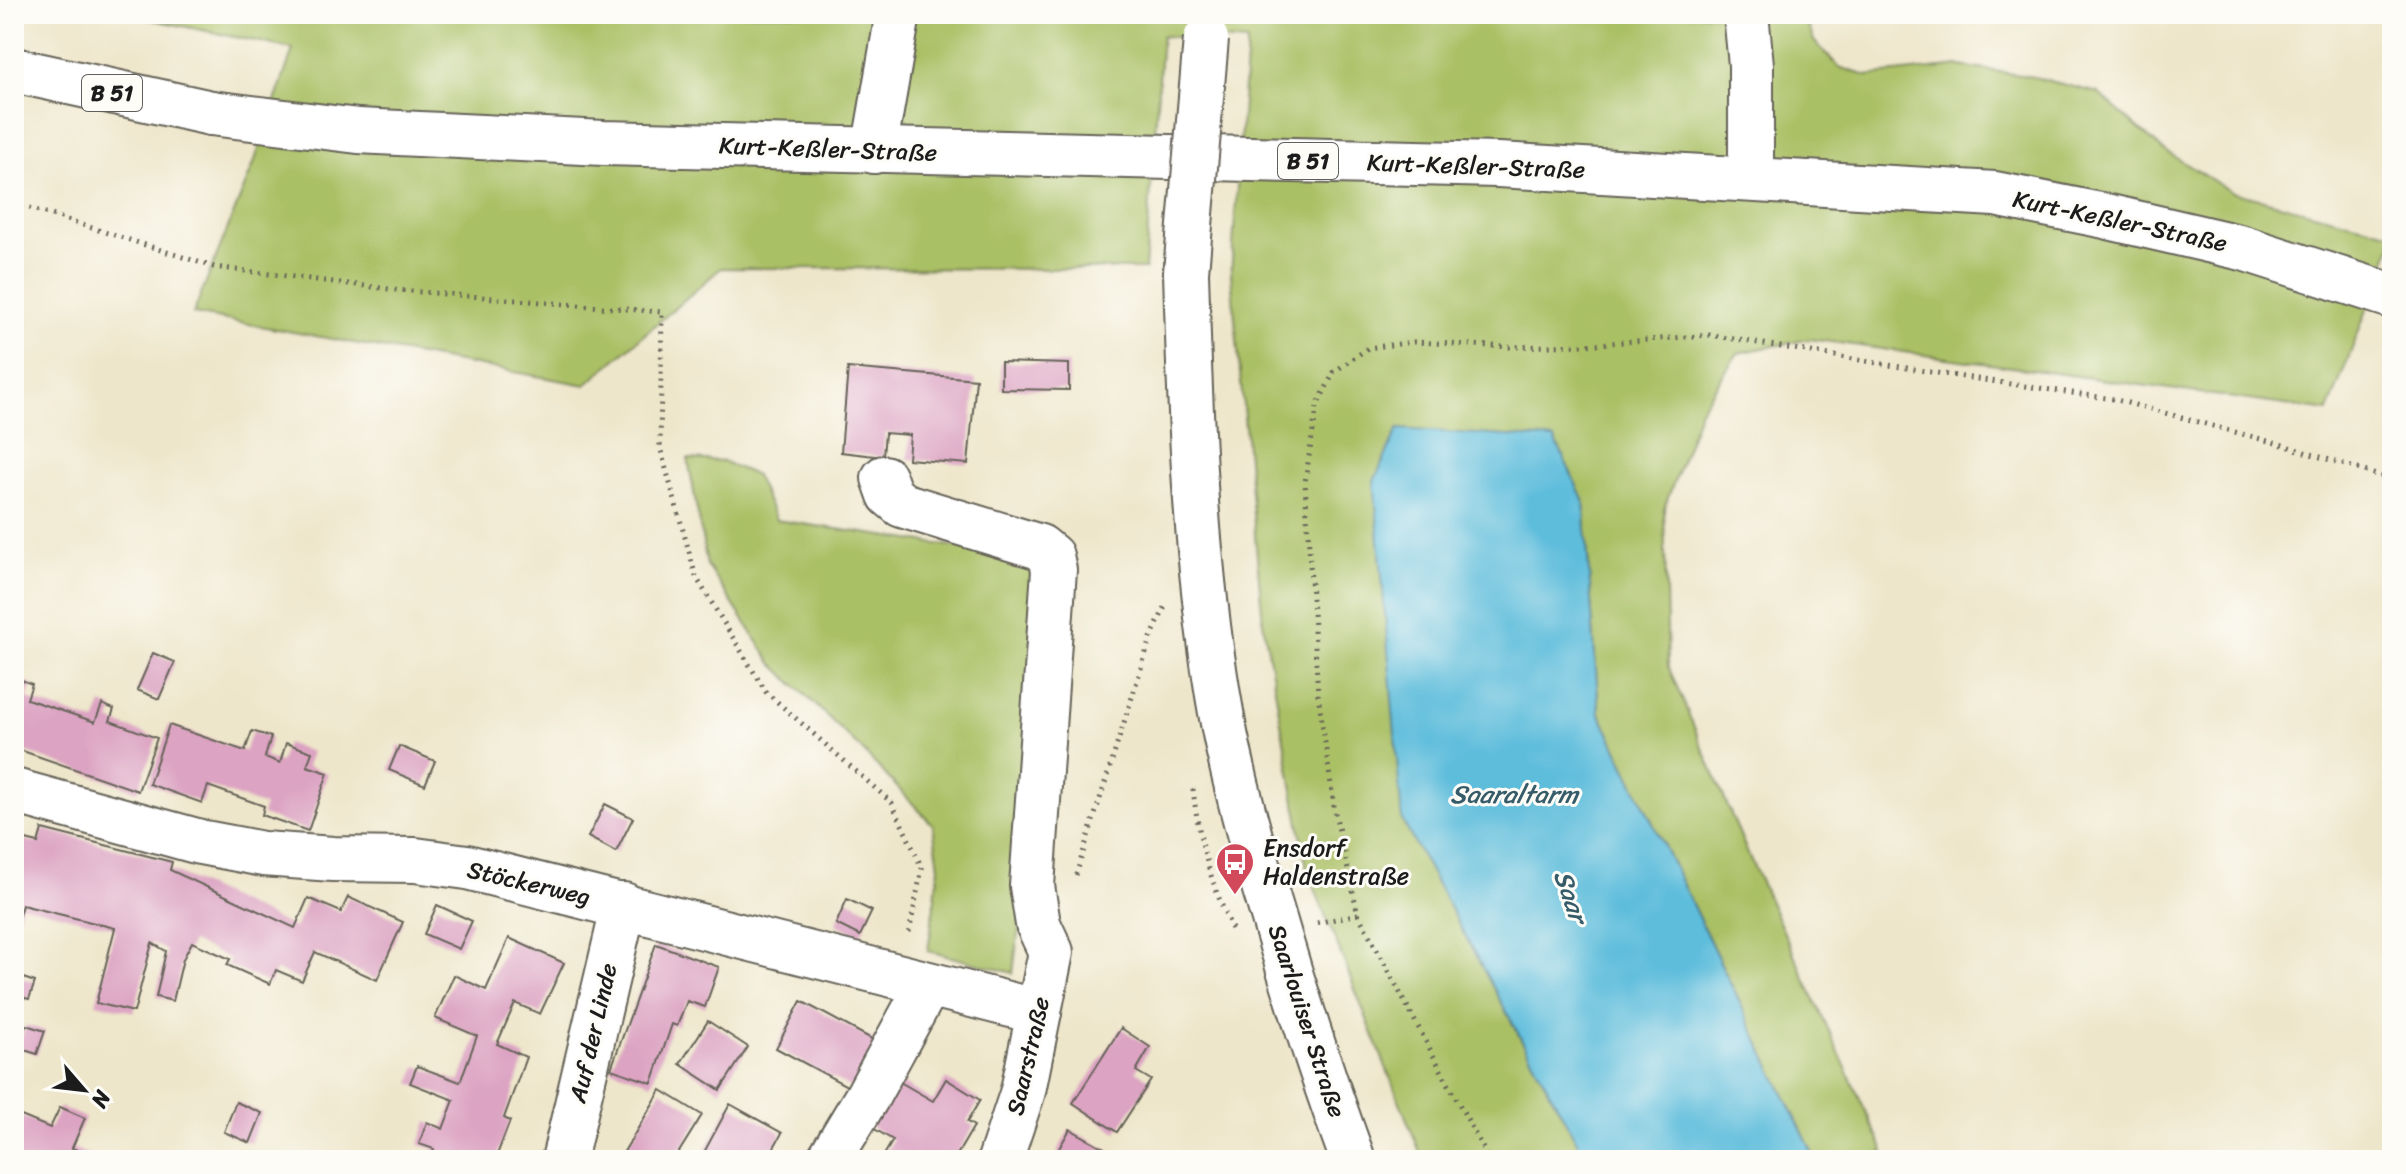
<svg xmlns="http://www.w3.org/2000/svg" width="2406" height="1174" viewBox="0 0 2406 1174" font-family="Sriracha,sans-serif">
  <rect width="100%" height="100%" fill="#fdfcf7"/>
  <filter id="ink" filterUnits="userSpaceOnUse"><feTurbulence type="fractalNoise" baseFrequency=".0125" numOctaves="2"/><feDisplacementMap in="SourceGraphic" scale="16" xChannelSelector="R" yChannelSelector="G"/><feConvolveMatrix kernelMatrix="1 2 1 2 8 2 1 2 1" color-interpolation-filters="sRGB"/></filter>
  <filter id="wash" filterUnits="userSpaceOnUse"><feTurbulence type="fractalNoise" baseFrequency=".006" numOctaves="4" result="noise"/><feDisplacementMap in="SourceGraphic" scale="32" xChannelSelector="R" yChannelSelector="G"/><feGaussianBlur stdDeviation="1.8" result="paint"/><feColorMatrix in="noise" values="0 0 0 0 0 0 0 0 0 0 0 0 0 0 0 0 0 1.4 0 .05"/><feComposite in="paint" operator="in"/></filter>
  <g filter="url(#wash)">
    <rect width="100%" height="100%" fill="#eee6ca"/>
    <g fill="#aac065" stroke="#636e40" stroke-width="2">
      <path d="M125,14h1679l10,27 25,26 27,9 94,-10 74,11 64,16 64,56 70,43 160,41v12l-64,166 -518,-72 -72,14 -38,57 -36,99 4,157 80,188 136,297 -18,9h-50l-217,-448 -15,-211 -182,319 185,340h-164l-116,-291 -44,-247 -32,-347 16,-233 -85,-6 -17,233 -424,-1 -135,117 -393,-71 60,-148 40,-117z"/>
      <path d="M688,459l34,2 33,14 21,45 229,34 20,9 13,17 -17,332 -8,61 -85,-22 11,-84 -6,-42 -72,-76 -89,-86 -65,-98z"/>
    </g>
    <path fill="#5ebddc" stroke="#3d6c7c" stroke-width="2" d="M1398,429l157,10 29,62 15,211 217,448h-229l-185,-340 -28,-339z"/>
    <g id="blocks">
      <g fill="#dca3c2">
        <path d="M1001,362l68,2v26l-68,-1z"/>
        <path d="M848,368l128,11 -8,85 -60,-5 2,-24 -25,-2 -2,24 -42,-5z"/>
        <path d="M153,653l22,9 -16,37 -22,-9z"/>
        <path d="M14,677l18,7 -5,15 68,23 7,-18 12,5 -4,12 47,17 -19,53 -124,-43z"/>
        <path d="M169,725l76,26 7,-20 19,6 -6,20 15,6 6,-20 26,9 -5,14 21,7 -20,58 -46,-16 2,-9 -56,-20 -6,17 -53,-19z"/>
        <path d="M399,746l36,15 -10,24 -36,-15z"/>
        <path d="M605,804l28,14 -17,34 -28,-15z"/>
        <path d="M42,829l130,33 -2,8 125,58 13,-30 33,14 7,-15 55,25 -26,58 -62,-28 -13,29 -26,-11 -6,14 -43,-19 3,-6 -38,-17 -9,17 -10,42 -17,-4 10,-46 -14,-8 -18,69 -38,-9 19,-75 -93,-23 -8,27v-95l24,6z"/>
        <path d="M847,899l25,12 -12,25 -24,-12z"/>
        <path d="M437,905l35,16 -13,28 -35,-15z"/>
        <path d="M509,938l55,25 -24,51 -25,-11 -18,41 29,13 -22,61 6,3 -15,39h-65l4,-11 -15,-5 8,-22 16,7 11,-29 -44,-17 7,-17 43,16 17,-46 -42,-18 19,-43 32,15z"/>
        <path d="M656,944l63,23 -14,40 -18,-6 -10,25 -5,-2 -20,59 -41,-14z"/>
        <path d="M14,975l21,7 -6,17 -8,-2 -2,6 -5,-2z"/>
        <path d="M801,1001l82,44 -25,47 -82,-44z"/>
        <path d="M708,1021l40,26 -28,43 -40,-26z"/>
        <path d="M26,1025l19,6 -8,23 -19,-6z"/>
        <path d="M1121,1028l29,19 -14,24 15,9 -34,52 -44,-29z"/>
        <path d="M893,1078l40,23 13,-22 34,21 -13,22 7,4 -20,34h-73l12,-20 -27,-16z"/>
        <path d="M661,1090l41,25 -28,45h-55z"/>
        <path d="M236,1102l26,11 -12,30 -26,-11z"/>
        <path d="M730,1104l52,29 -15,27h-58l-7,-4z"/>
        <path d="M60,1107l25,11 -13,30 29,12h-87v-47l36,15z"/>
        <path d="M1070,1129l52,29 -1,2h-61l3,-5 -6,-3z"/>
      </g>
    </g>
  </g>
  <g filter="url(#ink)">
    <use href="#blocks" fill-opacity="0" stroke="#666359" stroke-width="2"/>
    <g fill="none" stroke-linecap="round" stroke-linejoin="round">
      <defs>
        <g id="minor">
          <path d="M884,478l6,17 12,10 138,42 11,9 3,14 -22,316 6,38 13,28 -28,139 -23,69"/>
          <path d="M14,791l186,51 63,12 70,5 82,1 52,7 572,145"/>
          <path d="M564,1160l60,-255"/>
          <path d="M829,1160l38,-63 61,-112"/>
        </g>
        <g id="major">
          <path d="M1746,14l5,51v114"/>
          <path d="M211,113l147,18 246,12 894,22 497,29 110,22 138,32 149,48"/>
          <path d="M874,151l24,-137"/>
          <path d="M1186,272c4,141 9,283 32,423 12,74 32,146 54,217 24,84 51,166 81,248"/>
        </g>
        <path id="highway" d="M14,70l197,43"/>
      </defs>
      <use href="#minor" stroke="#666359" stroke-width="48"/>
      <use href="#major" stroke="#666359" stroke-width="48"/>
      <use href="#highway" stroke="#666359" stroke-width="48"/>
      <g stroke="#666359" stroke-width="5" stroke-dasharray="2 6" stroke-linecap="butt">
        <path d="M14,203l200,64 183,23 265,22 -2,135 36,130 70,115 126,111 30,65 -14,70"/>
        <path d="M1193,789c6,53 17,91 39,140"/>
        <path d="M1076,875l74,-235 15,-33"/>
        <path d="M1358,914l131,246"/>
        <path d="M1317,923l41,-9 -23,-101 -17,-119 -13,-212 12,-76 17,-34 34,-24 46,-6 96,5 75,-2 125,-10 233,39 170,25 170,46 109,35"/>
      </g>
      <use href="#minor" stroke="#fff" stroke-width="44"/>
      <use href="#major" stroke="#fff" stroke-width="44"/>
      <use href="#highway" stroke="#fff" stroke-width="44"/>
      <defs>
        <path id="major-bridge" d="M1186,272l20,-233"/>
      </defs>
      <use href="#major-bridge" stroke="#666359" stroke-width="48" stroke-linecap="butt"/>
      <use href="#major-bridge" stroke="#fff" stroke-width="44"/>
    </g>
  </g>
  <defs>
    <symbol id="bus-pin" viewBox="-11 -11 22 30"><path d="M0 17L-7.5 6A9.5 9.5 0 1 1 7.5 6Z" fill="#d1495b" stroke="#fdfcf7"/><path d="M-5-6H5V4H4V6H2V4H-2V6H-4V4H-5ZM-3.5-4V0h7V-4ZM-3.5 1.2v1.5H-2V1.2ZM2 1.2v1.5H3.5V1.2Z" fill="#fff"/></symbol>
  </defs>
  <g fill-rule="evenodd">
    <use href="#bus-pin" x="1213" y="840" width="44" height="60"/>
  </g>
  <g text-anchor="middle" stroke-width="6" stroke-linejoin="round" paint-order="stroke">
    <g fill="#fdfcf7" stroke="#605f5e" stroke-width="2">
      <rect x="82" y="75" width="60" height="36" rx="6"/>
      <rect x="1278" y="143" width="60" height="36" rx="6"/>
    </g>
    <g font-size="22" font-weight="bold" fill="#1c1c1c">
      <text x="112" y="101">B 51</text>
      <text x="1308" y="169">B 51</text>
    </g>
    <g font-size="24" fill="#1c1c1c" stroke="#fdfcf7">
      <text transform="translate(828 149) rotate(2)" y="8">Kurt-Keßler-Straße</text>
      <text transform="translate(1476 166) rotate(2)" y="8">Kurt-Keßler-Straße</text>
      <text transform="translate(2120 221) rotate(12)" y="8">Kurt-Keßler-Straße</text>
      <text transform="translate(529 883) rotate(13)" y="8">Stöckerweg</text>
      <text transform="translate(1307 1021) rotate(72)" y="8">Saarlouiser Straße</text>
      <text transform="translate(593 1033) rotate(-77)" y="8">Auf der Linde</text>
      <text transform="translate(1028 1056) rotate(-77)" y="8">Saarstraße</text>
    </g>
    <g font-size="24" fill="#1c1c1c" stroke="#fdfcf7" text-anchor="start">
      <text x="1263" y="856">Ensdorf<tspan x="1263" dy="28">Haldenstraße</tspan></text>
    </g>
    <g font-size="26" font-style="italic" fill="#365c69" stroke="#fdfcf7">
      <text x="1514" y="803">Saaraltarm</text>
      <text transform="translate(1571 896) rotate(71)" y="9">Saar</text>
    </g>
  </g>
  <rect width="2406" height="1174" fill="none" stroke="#fdfcf7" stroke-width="48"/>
  <g transform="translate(84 1090) rotate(118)" stroke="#fdfcf7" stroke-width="6" paint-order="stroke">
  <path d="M0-6L14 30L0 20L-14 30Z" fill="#1c1c1c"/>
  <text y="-12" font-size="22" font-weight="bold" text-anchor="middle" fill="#1c1c1c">N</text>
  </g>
</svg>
